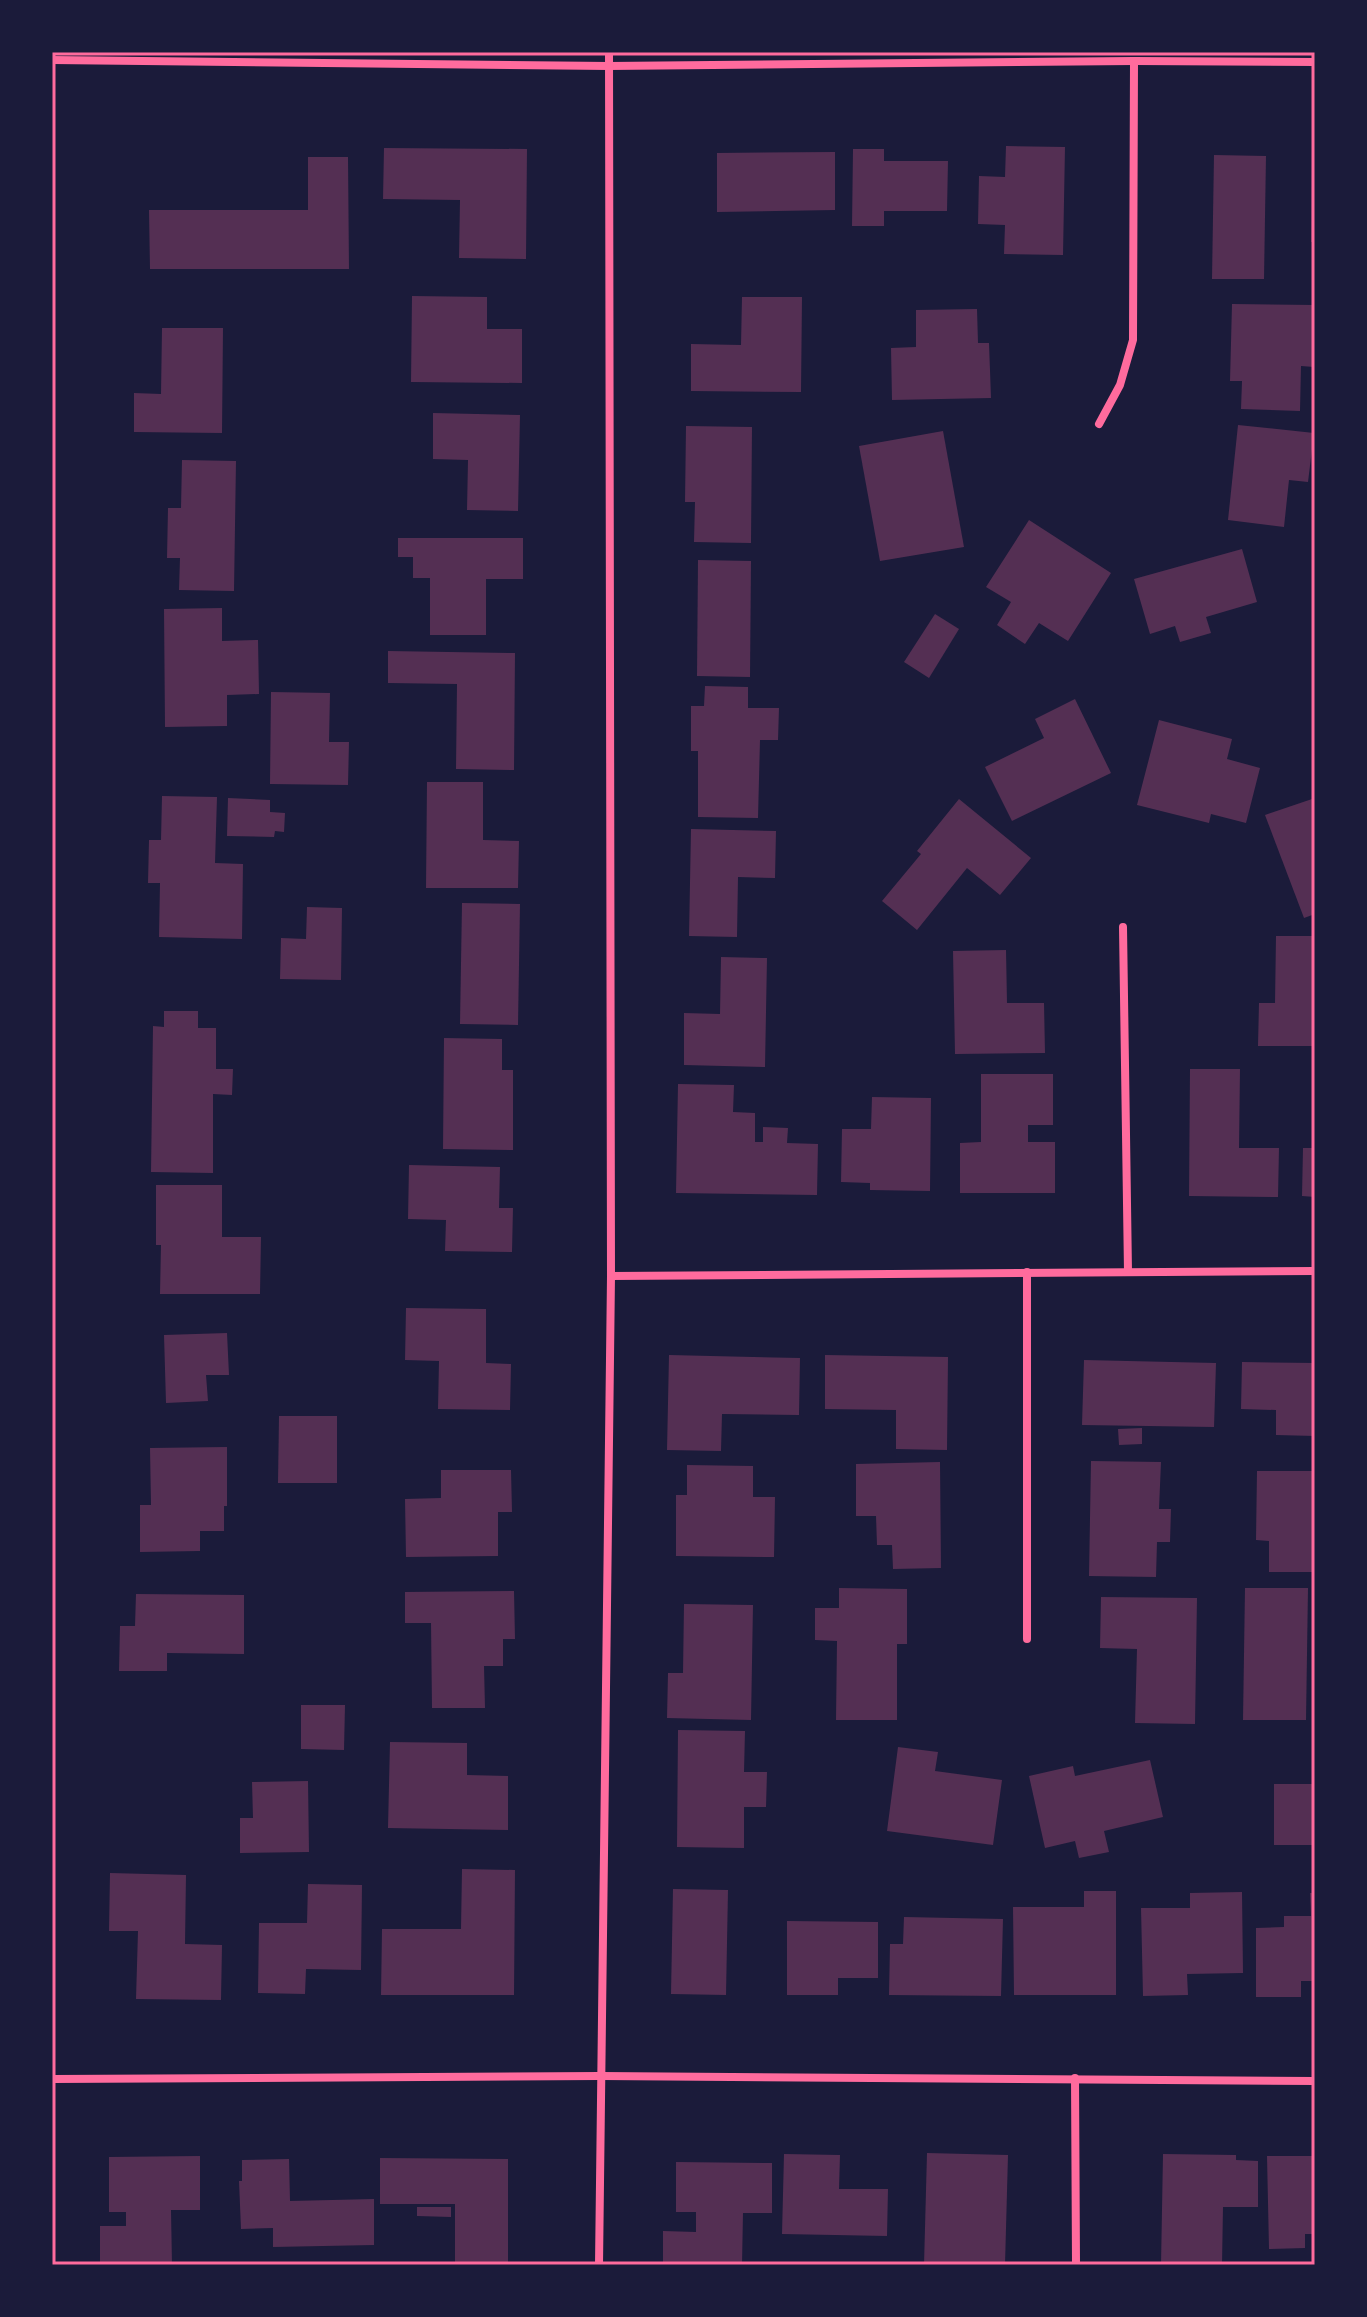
<svg xmlns="http://www.w3.org/2000/svg" width="1367" height="2317" viewBox="0 0 1367 2317" font-family="'IBM Plex Sans',sans-serif">
  <rect width="100%" height="100%" fill="#1b1b3a"/>
  <g fill="#542f53">
    <path d="M1006,146l59,1 -2,108 -59,-1 1,-29 -27,-1 1,-48 26,1z"/>
    <path d="M384,148l143,1 -1,110 -67,-1 1,-58 -77,-1z"/>
    <path d="M853,149h31v12h64l-1,50h-63v15h-32z"/>
    <path d="M1312,150h3v92h-4z"/>
    <path d="M835,152v58l-118,2v-59z"/>
    <path d="M1214,155l52,1 -2,123h-52z"/>
    <path d="M308,157h40l1,112h-199l-1,-59h159z"/>
    <path d="M412,296l75,1v32h35v54l-111,-1z"/>
    <path d="M742,297h60l-1,95 -110,-1v-47l50,1z"/>
    <path d="M1232,304l83,1 -1,62 -13,-1 -1,45 -59,-2 1,-28h-12z"/>
    <path d="M977,309l1,34h11l2,55 -99,2 -1,-52 25,-1v-37z"/>
    <path d="M162,328h61l-1,105 -88,-1v-39l27,1z"/>
    <path d="M433,413l87,2 -2,96 -51,-1 1,-50 -35,-1z"/>
    <path d="M1238,425l76,8 -6,49 -19,-2 -5,47 -56,-7z"/>
    <path d="M686,426l66,1 -1,116 -57,-1 1,-40h-10z"/>
    <path d="M943,431l21,116 -84,14 -21,-115z"/>
    <path d="M182,460l54,1 -2,130 -55,-1 1,-32h-13l1,-50h13z"/>
    <path d="M1029,520l82,53 -43,68 -29,-18 -14,21 -28,-19 14,-23 -25,-15z"/>
    <path d="M398,538h125v41h-37v56h-56v-57h-17v-21h-15z"/>
    <path d="M1242,549l15,53 -51,15 5,16 -31,9 -5,-16 -25,8 -16,-55z"/>
    <path d="M698,560l53,1 -1,116 -53,-1z"/>
    <path d="M222,608v33l36,-1 1,54 -32,1v31l-62,1 -1,-118z"/>
    <path d="M935,614l24,15 -30,49 -25,-16z"/>
    <path d="M388,651l127,2 -1,117 -58,-1 1,-85 -69,-1z"/>
    <path d="M705,686l43,1v21h31l-1,32h-18l-2,78 -60,-1v-66h-7v-45h13z"/>
    <path d="M271,692l59,1 -1,49h20l-1,43 -78,-1z"/>
    <path d="M1075,699l36,74 -99,48 -27,-54 59,-29 -9,-19z"/>
    <path d="M1159,720l73,19 -5,20 33,9 -14,55 -35,-9 -2,9 -72,-18z"/>
    <path d="M427,782h56v58l36,1 -1,47h-92z"/>
    <path d="M162,796l55,1 -2,66 28,1 -1,75 -83,-2 1,-54h-12l1,-43h12z"/>
    <path d="M228,798l42,2v12l15,1 -1,19 -9,-1 -1,6 -47,-1z"/>
    <path d="M1315,798v116l-11,4 -39,-103z"/>
    <path d="M959,799l72,59 -31,37 -33,-27 -50,62 -35,-29 39,-47 -4,-3z"/>
    <path d="M691,829l85,2 -1,47 -37,-1 -1,60 -48,-1z"/>
    <path d="M462,903l58,1 -2,121 -58,-1z"/>
    <path d="M307,907l35,1 -1,72 -61,-1 1,-41 25,1z"/>
    <path d="M1276,936h39v110h-57l1,-43h16z"/>
    <path d="M1006,950l1,53h37l1,50 -90,1 -2,-103z"/>
    <path d="M721,957l46,1 -2,109 -81,-2v-52l36,1z"/>
    <path d="M164,1011h34v17h18v41h17l-1,26 -19,-1v79l-62,-1 2,-146 11,1z"/>
    <path d="M444,1038l58,1v31h11v80l-70,-1z"/>
    <path d="M1190,1069h50l-1,79h40l-1,49 -89,-1z"/>
    <path d="M981,1074h72v51h-25v17h27v51h-95v-50l21,-1z"/>
    <path d="M678,1084l56,1 -1,27 22,1v29h8v-15l25,1 -1,15 31,1 -1,51 -141,-2z"/>
    <path d="M872,1097l59,1 -1,93 -60,-1v-7l-29,-1 1,-53h29z"/>
    <path d="M1303,1148h12v49l-13,-1z"/>
    <path d="M409,1165l91,2 -1,41h14l-1,44 -67,-1 1,-31 -38,-1z"/>
    <path d="M156,1185h66v52h39l-1,57h-100l1,-49h-5z"/>
    <path d="M406,1308l80,1v54l25,1 -1,46 -72,-1 1,-48 -34,-1z"/>
    <path d="M227,1333l2,42h-23l2,26 -42,2 -2,-68z"/>
    <path d="M669,1355l131,3 -1,57 -77,-1 -1,37 -54,-1z"/>
    <path d="M825,1355l123,2 -1,93 -51,-1v-39l-71,-1z"/>
    <path d="M1084,1360l132,3 -2,64 -132,-2z"/>
    <path d="M1242,1362l73,1v73l-39,-1v-25l-35,-1z"/>
    <path d="M279,1416h58v67h-59z"/>
    <path d="M1142,1428v16l-23,1 -1,-16z"/>
    <path d="M227,1447v59h-3v25h-24v20l-60,1v-47h11l-1,-57z"/>
    <path d="M1091,1461l70,1 -2,47h12l-1,33h-13l-1,35 -67,-1z"/>
    <path d="M940,1462l1,106 -48,1 -1,-24h-15l-1,-29h-20v-52z"/>
    <path d="M687,1465l66,1v31h22l-1,60 -98,-1v-61h11z"/>
    <path d="M441,1470h70l1,42h-14v44l-92,1 -1,-58 36,-1z"/>
    <path d="M1257,1471h58v101h-46v-31l-13,-1z"/>
    <path d="M839,1588l68,1v55h-10v76h-61l1,-79 -22,-1v-32h24z"/>
    <path d="M1245,1588h63l-2,132h-63z"/>
    <path d="M514,1591l1,48h-12v27h-19l1,42h-53l-1,-85h-26v-31z"/>
    <path d="M136,1594l108,1v59l-77,-1v18h-48l1,-45h15z"/>
    <path d="M1101,1597l96,1 -2,126 -60,-1 2,-74 -37,-1z"/>
    <path d="M684,1604l69,1 -2,115 -84,-2 1,-45h15z"/>
    <path d="M301,1705h44l-1,45 -43,-1z"/>
    <path d="M678,1730l67,1 -1,41h23l-1,35h-22v41l-67,-1z"/>
    <path d="M390,1742l77,1v32l41,1v54l-120,-2z"/>
    <path d="M898,1747l40,5 -3,19 67,9 -9,65 -106,-14z"/>
    <path d="M1150,1760l13,57 -59,14 5,21 -30,6 -4,-17 -30,7 -16,-72 44,-10 2,10z"/>
    <path d="M308,1781l1,71 -69,1v-35h13l-1,-36z"/>
    <rect x="1274" y="1784" width="41" height="61"/>
    <path d="M462,1869l53,1 -1,125h-133l1,-66h79z"/>
    <path d="M110,1873l76,2 -1,69 37,1 -1,55 -85,-1 2,-68h-29z"/>
    <path d="M308,1884l54,1 -1,85 -55,-1 -1,25 -47,-1 1,-70h48z"/>
    <path d="M673,1889l55,1 -2,105 -55,-1z"/>
    <path d="M1084,1891h32v104h-102l-1,-88h71z"/>
    <path d="M1242,1892l1,81 -56,1 1,21 -45,1 -2,-88h49v-15z"/>
    <path d="M1310,1893h5v88h-14v16h-45v-69l28,-1v-11h27z"/>
    <path d="M904,1917l99,2 -2,77 -112,-1 1,-51h13z"/>
    <path d="M787,1921l91,1v56h-40v17h-51z"/>
    <path d="M927,2153l81,2 -3,110h-81z"/>
    <path d="M784,2154l56,1 -1,34h49l-1,47 -105,-2z"/>
    <path d="M1163,2154l73,1v5l22,1v46h-35l-1,58h-61z"/>
    <path d="M200,2156v54h-29l1,55h-72v-39h26v-14h-17v-55z"/>
    <path d="M1267,2156h48v78h-10v14l-36,1z"/>
    <path d="M380,2158l128,1v106h-53v-61h-75z"/>
    <path d="M289,2159l1,42 84,-2v46l-101,2v-19l-32,1 -2,-48h3v-21z"/>
    <path d="M676,2162l96,1v50h-29l-1,52h-79v-34l33,1v-20h-20z"/>
    <path d="M417,2207h34v10l-34,-1z"/>
  </g>
  <g fill="none" stroke-linecap="round" stroke-linejoin="round">
    <g stroke="#ff6b9d" stroke-width="8">
      <path d="M52,60l557,6 525,-5 181,1"/>
      <path d="M1099,424l21,-39 13,-45 1,-279"/>
      <path d="M1123,927l5,345"/>
      <path d="M1027,1272v367"/>
      <path d="M611,1276l704,-5"/>
      <path d="M1075,2078l1,187"/>
      <path d="M52,2079l549,-3 714,5"/>
      <path d="M599,2265l12,-989 -2,-1224"/>
    </g>
  </g>
  <rect width="1367" height="2317" fill="none" stroke="#1b1b3a" stroke-width="108"/>
  <rect x="54" y="54" width="1259" height="2209" fill="none" stroke="#ff6b9d" stroke-width="3"/>
</svg>
